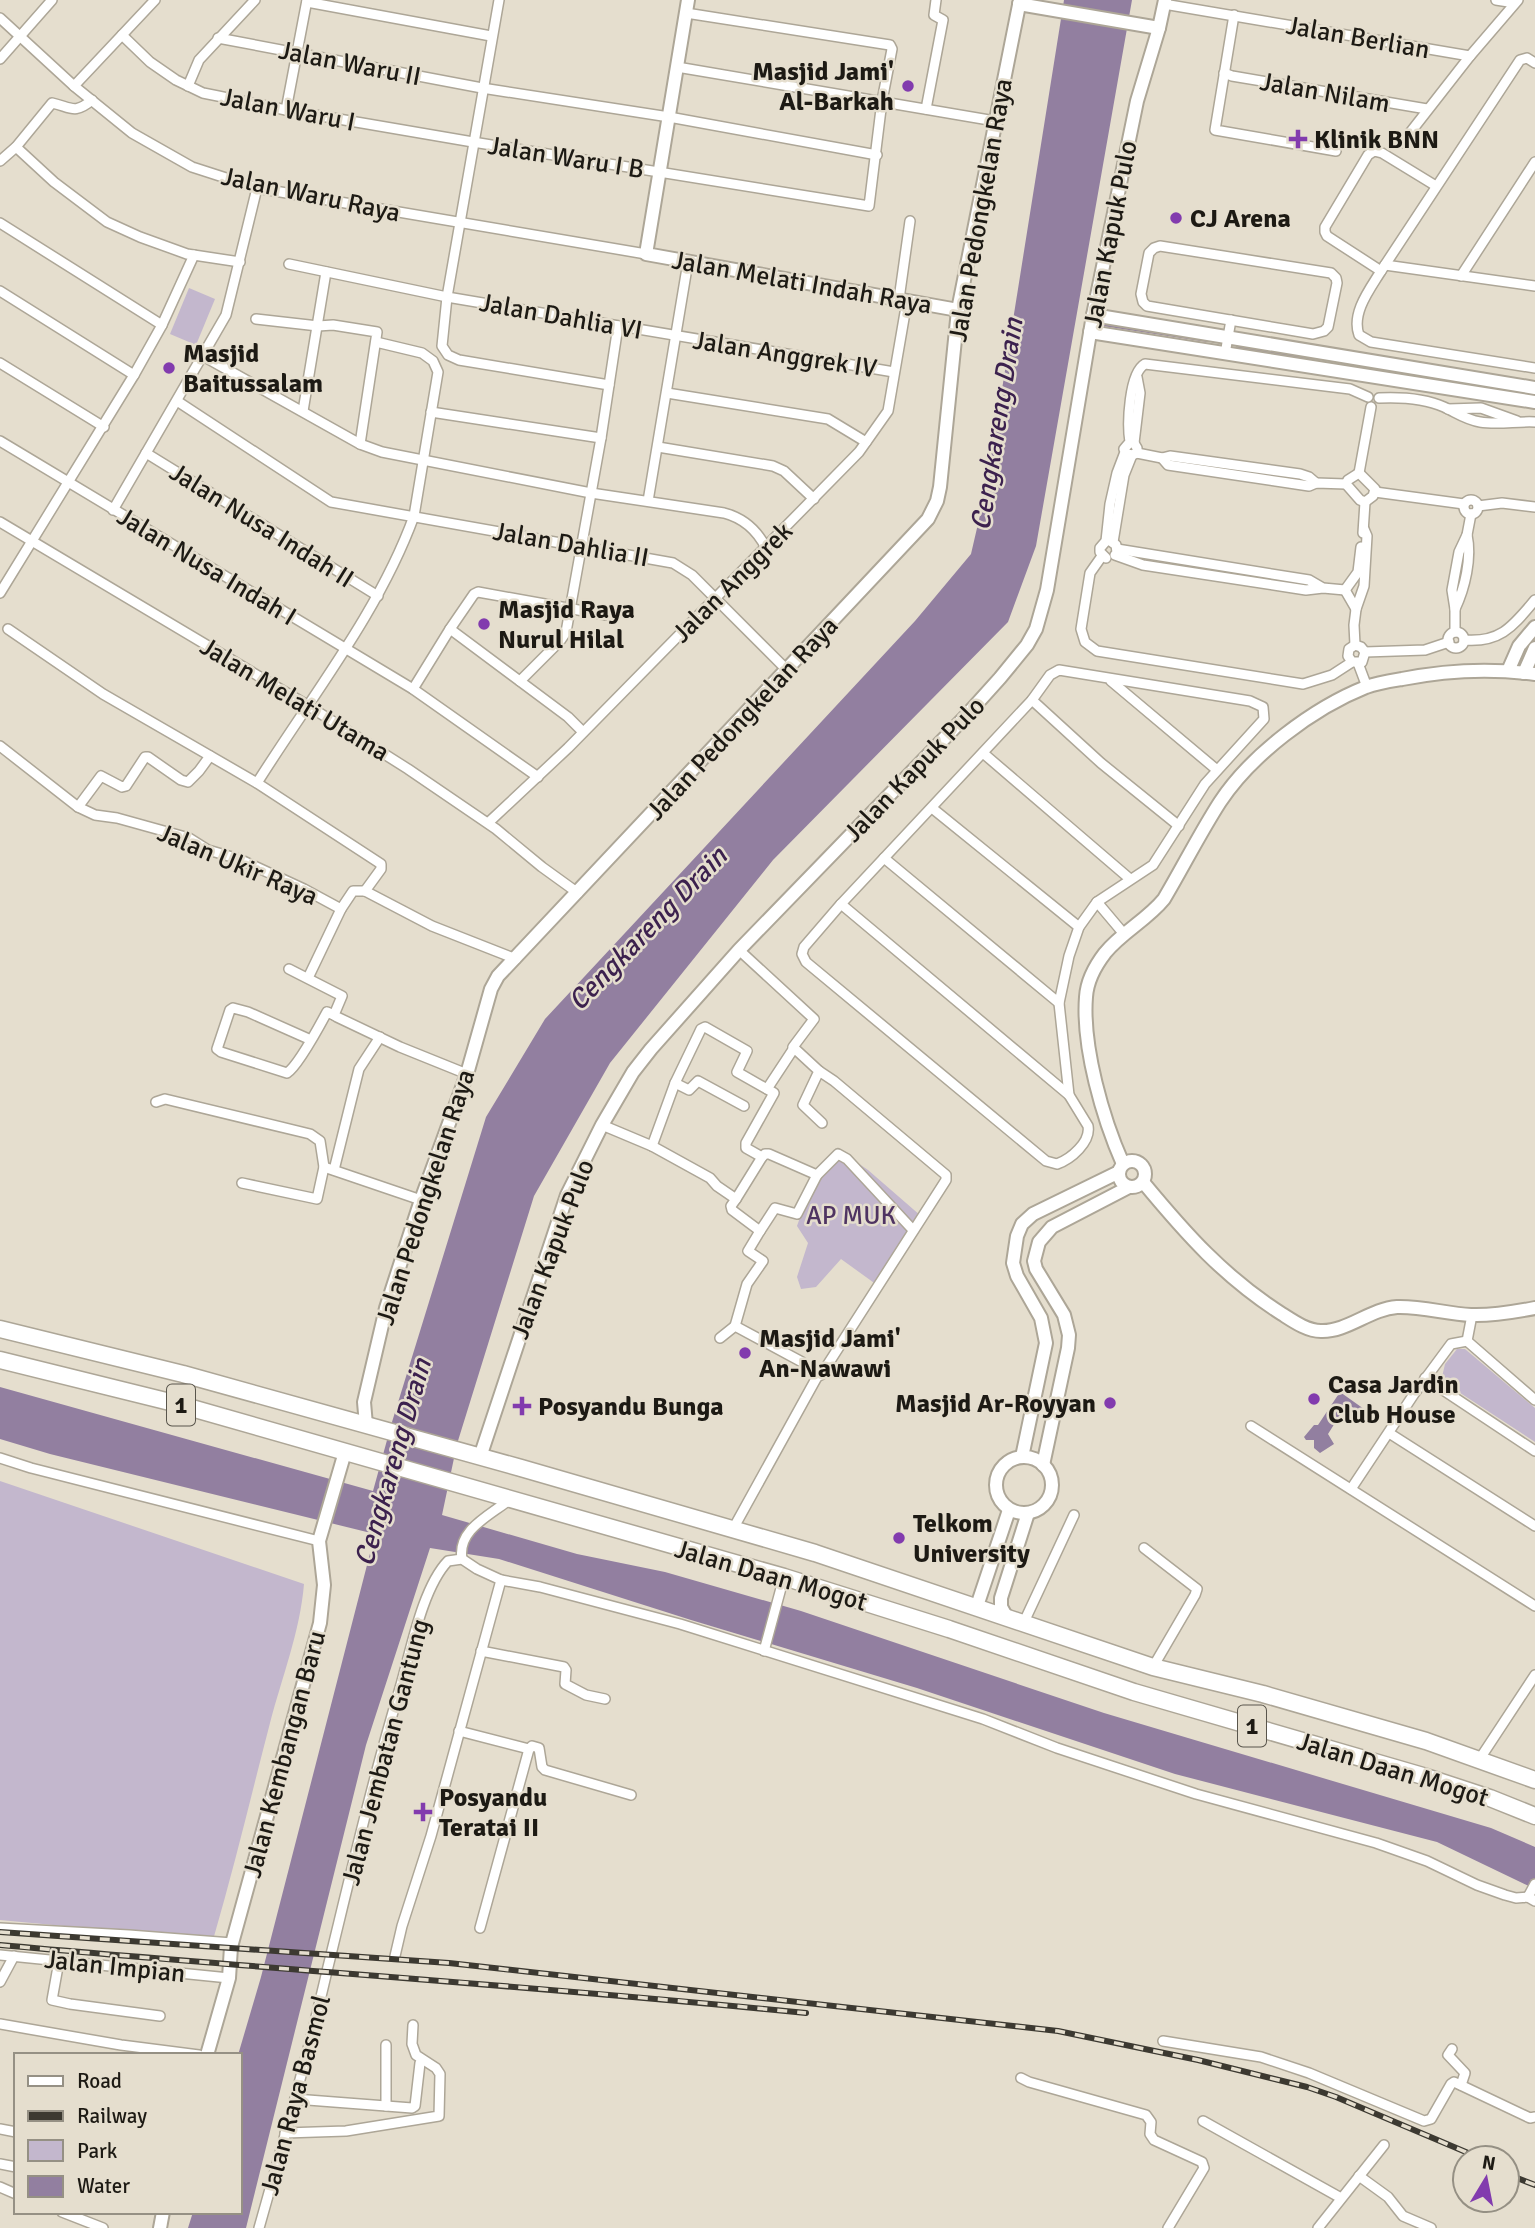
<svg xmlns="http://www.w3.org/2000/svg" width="1535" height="2228" viewBox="0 0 1535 2228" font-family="Signika,sans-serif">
  <rect width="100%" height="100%" fill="#e5dece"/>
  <g fill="#c3b7cd">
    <path d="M189,288l26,11 -19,46 -26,-11z"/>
    <path d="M840,1151l28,19 53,46 -44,69 -36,-26 -25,28 -15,2 -4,-12 11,-34 -11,-17c9,-28 25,-52 43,-75z"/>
    <path d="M1457,1349h8l70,59v34l-90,-59 -3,-6 3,-13z"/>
    <path d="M0,1481l304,103c-4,48 -22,93 -34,139 -19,73 -36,145 -57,217l-213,-20z"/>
  </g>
  <g fill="#927fa0">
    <path d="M1064,0h68l-96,546 -28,76 -235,238 -163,203 -76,133 -77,248 -15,71 135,39 88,18 136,39 303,102 387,115 44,19v42l-98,-47 -262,-68 -258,-86 -226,-68 -192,-61 -69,-11 -64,197 -120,483h-58l5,-16h47l-2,-157 23,-78 114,-443 -325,-80 -50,-15v-52l373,104 19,-69 94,-305 59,-98 370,-398 56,-67 13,-56 12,-71z"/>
    <path d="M1340,1392l24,17 -2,4 -15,-9 -19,30 6,10 -14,9 -6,-5v-8h-8l-2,-3 10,-12h4z"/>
  </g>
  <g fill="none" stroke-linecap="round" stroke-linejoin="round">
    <g stroke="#927fa0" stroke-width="3.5">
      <path d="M1101,324l105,16"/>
      <path d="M1238,346l80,16"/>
      <path d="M1350,367l185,28"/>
    </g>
    <defs>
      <g id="street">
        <path d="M499,0l-52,297 -5,49 6,9 11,5 150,25"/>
        <path d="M1496,0l19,3"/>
        <path d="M307,2l184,34"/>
        <path d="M1164,4l306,52"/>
        <path d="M1234,15l-19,115 121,21"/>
        <path d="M0,18l74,68 58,47 60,34 65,21 389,66"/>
        <path d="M122,35l28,27 26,18 27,13 15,3 68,14 187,32 396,64 13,-105 10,-52 -2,-4 -204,-32"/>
        <path d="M218,38l264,50 187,29 208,38"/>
        <path d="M0,59l52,-59"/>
        <path d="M1535,63l-8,-5 -7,2 -139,211c-11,18 -30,42 -22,64l12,7 164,26"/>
        <path d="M677,67l318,54"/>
        <path d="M1224,73l8,3 195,33"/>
        <path d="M74,86l81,-86"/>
        <path d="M188,86l11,-26 56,-60"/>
        <path d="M926,109l17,-89 -9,-5 2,-15"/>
        <path d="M286,110l21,-110"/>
        <path d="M1402,143l68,-87 48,-56"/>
        <path d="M16,147l38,35 53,40 33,15 47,17 53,8"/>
        <path d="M0,161l16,-14 36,-44c19,4 22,12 40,-3"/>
        <path d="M0,223l162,102"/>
        <path d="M1160,246l171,27 5,5 1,5 -9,44 -4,4 -11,3 -166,-28 -4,-4 -2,-8 8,-41 5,-5z"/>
        <path d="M289,264l158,33 447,75"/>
        <path d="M1385,265l150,21"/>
        <path d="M1381,271l-54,-35 -2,-4v-5l43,-72 6,-4 8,2 54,33"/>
        <path d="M1461,276l74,-114"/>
        <path d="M0,291l134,84"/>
        <path d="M899,299l11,-78"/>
        <path d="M256,319l62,7 15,-1 44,7 -17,112"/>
        <path d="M1225,354l6,-34"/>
        <path d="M203,356l157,88 22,8 209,41 133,20c19,5 33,17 42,35"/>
        <path d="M0,363l104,64"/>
        <path d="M667,393l161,26 38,23"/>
        <path d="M1379,398c22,-1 45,0 65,9 13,6 22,13 36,15 18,3 37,-1 55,0"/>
        <path d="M177,401l154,101 342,61 19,12 95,95"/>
        <path d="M1448,409l33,-1 36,13"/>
        <path d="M303,411l23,-139"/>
        <path d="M431,412l170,26"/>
        <path d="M0,441l413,248 125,88"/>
        <path d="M1130,442l4,1 3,5v5l-5,2 -5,-1 -3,-5 6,-7c-3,-18 -1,-69 15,-78l205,25 18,8"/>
        <path d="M1134,443l6,-50 -3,-16"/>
        <path d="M658,447l115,19 11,5 30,28"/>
        <path d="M146,453l232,143"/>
        <path d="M1137,453l25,5 8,-2 130,18 9,3 7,6"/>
        <path d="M1162,458l6,7 141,21 7,-3 30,1"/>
        <path d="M1359,473l16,16 -2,7 -8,6 -5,-2 -14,-16 2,-4z"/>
        <path d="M1359,473l12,-66"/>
        <path d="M1375,492l89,12"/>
        <circle cx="1471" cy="507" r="7"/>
        <path d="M648,501l40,-239"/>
        <path d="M1478,506l24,-3 33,4"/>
        <path d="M113,510l113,-195 31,-127"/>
        <path d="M0,522l307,183 101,64 88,60 46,38 36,26"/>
        <path d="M1363,533l2,-31"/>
        <path d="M1106,541l3,-1 7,5 1,7"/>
        <path d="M1113,542l11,-67 8,-20"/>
        <path d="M1117,549l192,31 12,7"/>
        <path d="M1115,555l28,10 163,25 17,-2 22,2"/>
        <path d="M1102,556l-12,17 -9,56 4,13 12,9 206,33 29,-9 20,-13h10l3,-10 -4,-5 -6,-2 -6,4 -1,7 4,6"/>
        <path d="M1106,558l-6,-6v-4l6,-7 4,-37 7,-31 8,-21"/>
        <path d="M1345,590l13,-18 3,-25"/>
        <path d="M1345,590l11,19"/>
        <path d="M0,593l134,-218 28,-50 32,-70"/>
        <path d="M1455,609c10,-21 17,-51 12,-74"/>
        <path d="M8,629l95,65 154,89 124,81v5l-16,22"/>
        <path d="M450,629l24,-35 4,-2 128,23"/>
        <path d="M1455,632v-23l-3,-19 7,-38 8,-17 4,-21"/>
        <circle cx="1456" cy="640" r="8"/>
        <path d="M1464,640c37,3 49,-14 71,-40"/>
        <path d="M1355,645l-1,-20 2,-16 8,-23 3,-50 -3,-7"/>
        <path d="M1365,652l60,-2 24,-8"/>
        <path d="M1358,663l9,24"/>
        <path d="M1059,670l191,31 13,6 1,12 -59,65 -52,81 -56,37 -18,25 -10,29 -10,47 10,92 19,31c3,16 -17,33 -31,38l-11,-3 -240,-199 -4,-8 2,-7 37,-43 191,-204 18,-25z"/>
        <path d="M520,681l40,-40 6,-9 35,-194 17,-112"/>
        <path d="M1111,681l106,89"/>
        <path d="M413,689l37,-60 118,88 15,15"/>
        <path d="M1032,700l69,63 78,63"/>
        <path d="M0,746l78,61 17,8 22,3 72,20 19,12 31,9 65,30 37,20 12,-18h12l67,35 84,33"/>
        <path d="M983,753l147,126"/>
        <path d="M257,783c54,-86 122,-171 157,-267l24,-144 -5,-11 -11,-8 -46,-11"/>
        <path d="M78,807l23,-31 21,11 4,-1 19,-29h3l33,23 7,2 11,-11 11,-15"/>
        <path d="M932,808l147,119"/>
        <path d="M488,823l80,-75 291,-296 29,-41 19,-110"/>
        <path d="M884,858l175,145"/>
        <path d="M1097,902l27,32"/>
        <path d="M841,904l228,191"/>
        <path d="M739,950l75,69 -21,28 26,24 -16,34 19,18"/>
        <path d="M289,969l53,27 -8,19 3,2 63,30 67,27"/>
        <path d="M308,978l33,-69"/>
        <path d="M311,1040l-63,-28 -15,-4 -3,2 -13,39 4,3 66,21c11,-7 33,-48 40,-61l7,3"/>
        <path d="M675,1083l14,7 9,-9 46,25"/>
        <path d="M767,1089l27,-41"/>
        <path d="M156,1102l9,-3 145,35 10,7 4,26 97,33"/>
        <path d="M602,1125l50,21 58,32 7,8 19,13 -5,7 1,4 28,21 -12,20 15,10 -16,23 -12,42"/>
        <path d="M652,1146l23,-63 26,-54 4,-2 42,24 -10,21 37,21 -28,50v5l16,9 3,-3h4l48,21"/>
        <path d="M334,1170l25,-101 21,-32"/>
        <path d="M242,1183l75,16 7,-32"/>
        <path d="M736,1199l26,-42"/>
        <path d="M760,1231l15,-23 22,6 20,-39 21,-21 9,5 66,71"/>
        <path d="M1472,1315l-5,26 68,59"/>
        <path d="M720,1338l15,-12 67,36 15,15"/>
        <path d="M1425,1378l110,73"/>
        <path d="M1251,1426l284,180"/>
        <path d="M1389,1433l146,93"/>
        <path d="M0,1458l31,10 288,73"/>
        <path d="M1351,1489l63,-95 37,-50 16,-3"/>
        <path d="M733,1529l84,-152 4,-2 125,-195v-5l-112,-94 -15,-10"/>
        <path d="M1144,1548l53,41 -2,6 -42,72"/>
        <path d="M462,1559c-5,-29 27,-43 47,-59"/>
        <path d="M501,1580l39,7 140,37 303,95 74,29 139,46 180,49 51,18 50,24 28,10 11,3 12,-1 7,4"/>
        <path d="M1024,1622l50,-107"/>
        <path d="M481,1651l83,16 2,3 -1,14 21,11 19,4"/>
        <path d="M764,1651l20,-74"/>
        <path d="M459,1731l70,18 3,-3 7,2 3,19 3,3 86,25"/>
        <path d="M1479,1760l56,-85"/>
        <path d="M1528,1897l7,-13"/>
        <path d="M0,1928l129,7 103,8"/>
        <path d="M480,1928l49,-179"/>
        <path d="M0,1955l229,23"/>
        <path d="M59,1961l-7,39 18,4 90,12"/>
        <path d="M0,1982l14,-26"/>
        <path d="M0,2024l121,21 78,10"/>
        <path d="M1163,2041l98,16 48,16 115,48 7,-2 20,-35 3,-2 76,36 5,-1"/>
        <path d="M386,2045v61"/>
        <path d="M1452,2049l-4,6 17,18 -4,12"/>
        <path d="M1021,2078l8,4 117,33 5,7 -1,12 4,6 48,22 2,6 -36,60"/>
        <path d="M295,2099l117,9 3,-2 5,-43"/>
        <path d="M1203,2121l138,77"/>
        <path d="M0,2129l16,3"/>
        <path d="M285,2133l61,-2 93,-15 1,-42 -4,-6 -20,-13 -4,-11 1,-19"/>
        <path d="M0,2164l16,3"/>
        <path d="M1359,2176l29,21 15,19 28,12"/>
        <path d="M0,2187l16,7"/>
        <path d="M62,2212l41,16"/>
        <path d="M259,2228c24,-85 48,-170 68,-257 23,-94 45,-189 73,-283 11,-37 22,-100 48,-127l14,-2 15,10 24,11 -70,256 -29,90 -7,30"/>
        <path d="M1318,2228l66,-83"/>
      </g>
      <g id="secondary">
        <path d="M688,0l-42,254 312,56"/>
        <path d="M1019,4l140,24"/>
        <path d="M1093,315l442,73"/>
        <path d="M1090,332l445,70"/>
        <path d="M1508,671l11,-25 16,-19"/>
        <path d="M1524,673l11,-25"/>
        <circle cx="1132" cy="1174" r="13"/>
        <path d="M1123,1164c-20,-45 -41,-117 -37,-167 1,-16 9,-31 19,-44 17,-21 42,-33 59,-54 19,-32 36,-66 56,-97 31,-47 93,-94 146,-115 11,-4 24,-6 36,-8 45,-9 88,-11 133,-5"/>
        <path d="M1143,1182c43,52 81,95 139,132 11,7 25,17 39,17 26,1 49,-22 76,-24 24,-1 50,7 74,8 21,1 43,-3 64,-7"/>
        <path d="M366,1425l-2,-23 22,-94 35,-108 46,-126 24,-85 7,-13 430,-457 9,-18 3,-14 18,-177 62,-310"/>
        <path d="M480,1457l87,-262 35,-70 31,-53 18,-23 88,-99 225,-232 36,-40 27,-33 9,-16 11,-39 46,-275 44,-214 22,-73 6,-28"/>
        <path d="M1022,1457l24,-114 -5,-25 -24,-42 -4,-13 4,-27 5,-12 11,-10 86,-42"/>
        <circle cx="1024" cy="1485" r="28"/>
        <path d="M1043,1465l25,-117 1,-13 -5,-20 -28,-46 -2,-8 5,-19 13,-15 77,-40"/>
        <path d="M977,1606l32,-96"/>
        <path d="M1006,1616l-5,-9v-9l27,-85"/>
        <path d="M207,2055l22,-77 2,-31 89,-324 4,-38 -5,-44 26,-89"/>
        <path d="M160,2228l3,-16"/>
      </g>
      <g id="highway">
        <path d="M0,1329l183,45 338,94 294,85 338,114 110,27 163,47 109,39"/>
        <path d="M0,1360l174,43 610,174 165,52 185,63 289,84 67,22 45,18"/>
      </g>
    </defs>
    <use href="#street" stroke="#ada697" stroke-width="12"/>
    <use href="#secondary" stroke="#ada697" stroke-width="16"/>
    <use href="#highway" stroke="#ada697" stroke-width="19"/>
    <use href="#street" stroke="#fff" stroke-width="9"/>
    <use href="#secondary" stroke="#fff" stroke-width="12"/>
    <use href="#highway" stroke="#fff" stroke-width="16"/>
    <defs>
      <g id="rail">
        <path d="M0,1932l449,31 609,68 140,29 109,27 29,10 144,61"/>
        <path d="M0,1945c268,24 537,41 806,68"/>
        <path d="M1507,2174l28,11"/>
      </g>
    </defs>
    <use href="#rail" stroke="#3c3931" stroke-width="6"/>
    <use href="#rail" stroke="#e5dece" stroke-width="3.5" stroke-dasharray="10" stroke-linecap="butt"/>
  </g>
  <g fill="#823bae" stroke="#e5dece" stroke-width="2.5">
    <circle cx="908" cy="86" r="7"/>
    <path d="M1294.5 128.5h7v7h7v7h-7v7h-7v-7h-7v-7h7z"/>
    <circle cx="1176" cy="218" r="7"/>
    <circle cx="169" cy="368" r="7"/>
    <circle cx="484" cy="624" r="7"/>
    <circle cx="745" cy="1353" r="7"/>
    <circle cx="1314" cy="1399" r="7"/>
    <circle cx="1110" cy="1403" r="7"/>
    <path d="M518.5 1395.5h7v7h7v7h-7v7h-7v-7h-7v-7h7z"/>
    <circle cx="899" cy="1538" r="7"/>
    <path d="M419.5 1801.5h7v7h7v7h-7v7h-7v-7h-7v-7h7z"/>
  </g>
  <g text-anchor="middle" stroke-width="5" stroke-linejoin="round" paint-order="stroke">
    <g fill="#e5dece" stroke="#59554c" stroke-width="2">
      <rect x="167" y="1384.5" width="28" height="41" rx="5"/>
      <rect x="1238" y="1705.5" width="28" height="41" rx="5"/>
    </g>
    <g font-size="24" font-weight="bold" fill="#1d1a14">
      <text x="181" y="1413">1</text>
      <text x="1252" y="1734">1</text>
    </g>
    <g font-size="26" fill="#1d1a14" stroke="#e5dece">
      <text transform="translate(1358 37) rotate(10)" y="9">Jalan Berlian</text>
      <text transform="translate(350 63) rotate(11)" y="9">Jalan Waru II</text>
      <text transform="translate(1325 92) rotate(10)" y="9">Jalan Nilam</text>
      <text transform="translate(288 109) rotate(11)" y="9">Jalan Waru I</text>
      <text transform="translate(566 157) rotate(9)" y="9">Jalan Waru I B</text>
      <text transform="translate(311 194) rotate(12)" y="9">Jalan Waru Raya</text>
      <text transform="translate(980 210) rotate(-80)" y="9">Jalan Pedongkelan Raya</text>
      <text transform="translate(1110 234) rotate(-79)" y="9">Jalan Kapuk Pulo</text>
      <text transform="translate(802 282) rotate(10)" y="9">Jalan Melati Indah Raya</text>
      <text transform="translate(561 316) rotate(10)" y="9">Jalan Dahlia VI</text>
      <text transform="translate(785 354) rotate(9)" y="9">Jalan Anggrek IV</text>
      <text transform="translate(262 525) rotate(32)" y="9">Jalan Nusa Indah II</text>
      <text transform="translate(571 544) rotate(10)" y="9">Jalan Dahlia II</text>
      <text transform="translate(207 566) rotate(31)" y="9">Jalan Nusa Indah I</text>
      <text transform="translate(732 582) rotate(-45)" y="9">Jalan Anggrek</text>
      <text transform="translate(295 699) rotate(31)" y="9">Jalan Melati Utama</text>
      <text transform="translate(742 718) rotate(-47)" y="9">Jalan Pedongkelan Raya</text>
      <text transform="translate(914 769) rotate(-46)" y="9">Jalan Kapuk Pulo</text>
      <text transform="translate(238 864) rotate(23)" y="9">Jalan Ukir Raya</text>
      <text transform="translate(425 1197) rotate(-72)" y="9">Jalan Pedongkelan Raya</text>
      <text transform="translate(552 1249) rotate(-69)" y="9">Jalan Kapuk Pulo</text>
      <text transform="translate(771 1575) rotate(16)" y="9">Jalan Daan Mogot</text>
      <text transform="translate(385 1752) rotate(-75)" y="9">Jalan Jembatan Gantung</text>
      <text transform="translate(284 1754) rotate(-75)" y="9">Jalan Kembangan Baru</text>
      <text transform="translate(1393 1769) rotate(17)" y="9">Jalan Daan Mogot</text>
      <text transform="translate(115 1966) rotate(6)" y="9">Jalan Impian</text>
      <text transform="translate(295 2095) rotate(-75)" y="9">Jalan Raya Basmol</text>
    </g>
    <g font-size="26" font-weight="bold" fill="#1d1a14" stroke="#e5dece" text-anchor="start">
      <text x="894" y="80" text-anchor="end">Masjid Jami'<tspan x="894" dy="30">Al-Barkah</tspan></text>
      <text x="1314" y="148">Klinik BNN</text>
      <text x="1190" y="227">CJ Arena</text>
      <text x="183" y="362">Masjid<tspan x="183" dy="30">Baitussalam</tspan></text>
      <text x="498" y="618">Masjid Raya<tspan x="498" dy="30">Nurul Hilal</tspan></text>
      <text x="759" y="1347">Masjid Jami'<tspan x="759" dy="30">An-Nawawi</tspan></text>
      <text x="1328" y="1393">Casa Jardin<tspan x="1328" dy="30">Club House</tspan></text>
      <text x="1096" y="1412" text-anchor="end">Masjid Ar-Royyan</text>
      <text x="538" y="1415">Posyandu Bunga</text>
      <text x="913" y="1532">Telkom<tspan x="913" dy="30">University</tspan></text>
      <text x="439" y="1806">Posyandu<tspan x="439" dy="30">Teratai II</tspan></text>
    </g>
    <g font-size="26" fill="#4f3462" stroke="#e5dece">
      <text x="851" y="1224">AP MUK</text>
    </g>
    <g font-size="28" font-style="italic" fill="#3c214e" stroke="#e5dece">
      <text transform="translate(996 424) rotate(-81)" y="10">Cengkareng Drain</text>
      <text transform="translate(647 928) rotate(-46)" y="10">Cengkareng Drain</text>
      <text transform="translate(392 1462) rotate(-74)" y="10">Cengkareng Drain</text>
    </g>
  </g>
  <rect x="14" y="2053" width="228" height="161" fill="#e5dece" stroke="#959084" stroke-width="2"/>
  <rect x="28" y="2076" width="35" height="10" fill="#ffffff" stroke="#959084" stroke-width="2"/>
  <text x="77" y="2088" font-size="21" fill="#1d1a14">Road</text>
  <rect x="28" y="2111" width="35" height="10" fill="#3c3931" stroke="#959084" stroke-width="2"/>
  <text x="77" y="2123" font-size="21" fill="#1d1a14">Railway</text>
  <rect x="28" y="2140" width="35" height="21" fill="#c3b7cd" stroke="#959084" stroke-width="2"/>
  <text x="77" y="2158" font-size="21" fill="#1d1a14">Park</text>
  <rect x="28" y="2176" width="35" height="21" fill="#927fa0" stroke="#959084" stroke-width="2"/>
  <text x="77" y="2193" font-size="21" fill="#1d1a14">Water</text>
  <g transform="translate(1486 2179) rotate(10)"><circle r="33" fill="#e5dece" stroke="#959084" stroke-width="2"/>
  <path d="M0-5L12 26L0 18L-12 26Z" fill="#823bae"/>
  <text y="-10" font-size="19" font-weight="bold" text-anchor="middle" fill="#1d1a14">N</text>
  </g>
</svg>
